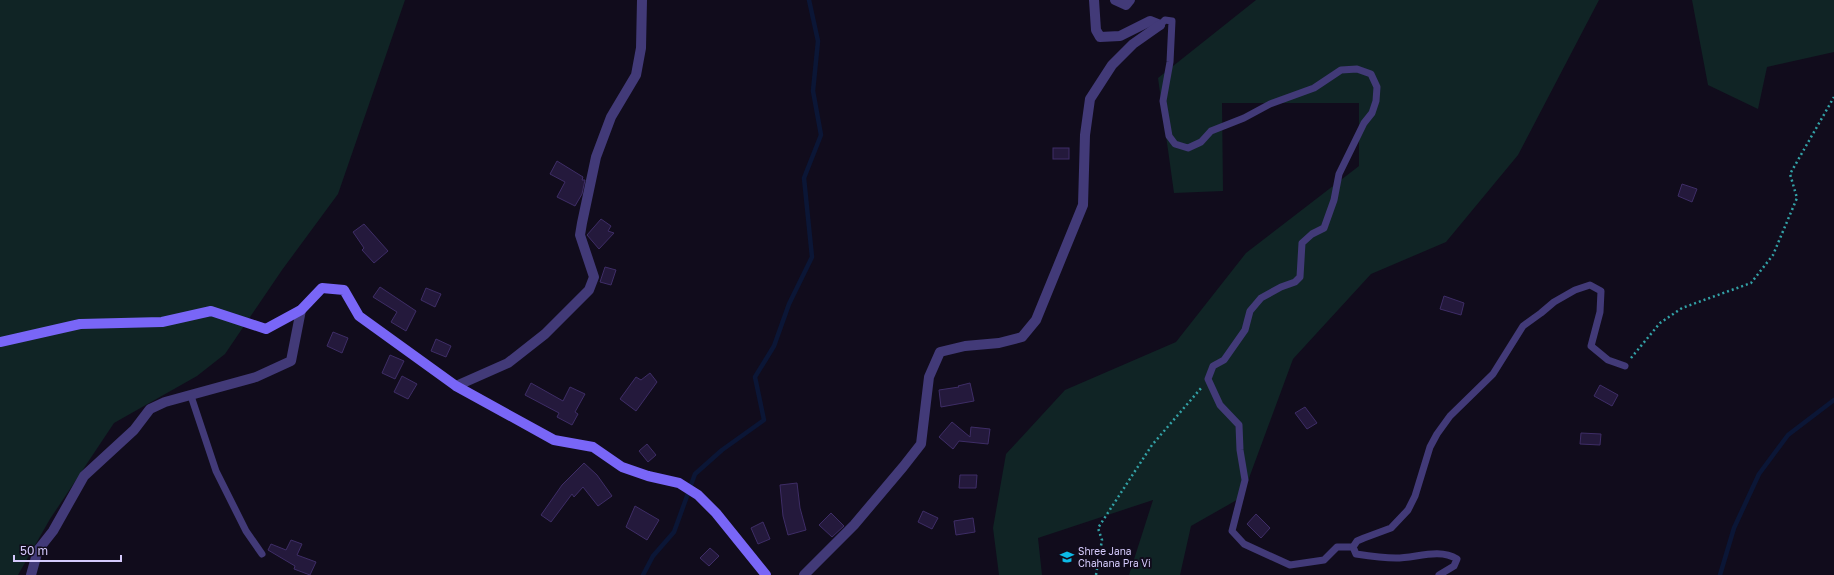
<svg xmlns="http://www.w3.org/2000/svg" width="1834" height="575" viewBox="0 0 1834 575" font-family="'Golos Text',sans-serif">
  <rect width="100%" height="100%" fill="#110c1c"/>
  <g fill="#102425">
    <path d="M0,0h405l-67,194 -56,76 -57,84 -28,22 -83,47 -64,96 -32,56h-18z"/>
    <path d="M1256,0h343l-81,155 -72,87 -75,32 -78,85 -51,138 -51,29 -11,49h-51l24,-75 -115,38 4,37h-43l-6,-47 13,-74 59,-64 111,-48 70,-89 113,-87v-63h-137l1,88 -49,2 -16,-115z"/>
    <path d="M1692,0h142v52l-67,15 -9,42 -50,-24z"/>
  </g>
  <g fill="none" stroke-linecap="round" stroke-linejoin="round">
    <g stroke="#0b1636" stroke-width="4.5">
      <path d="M643,575l10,-19 21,-24 21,-58 27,-24 42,-30 -9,-43 19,-31 15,-42 23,-47 -8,-79 17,-43 -8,-44 5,-50 -9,-41"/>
      <path d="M1720,575l14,-47 25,-54 29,-39 46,-35"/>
    </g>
  </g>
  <g fill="#24193c" stroke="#3e2d66">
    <rect x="1053" y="148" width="16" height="11"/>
    <path d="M557,161l26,16 -1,3h3l-3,14 -7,12 -18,-9 8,-15 -15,-8z"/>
    <path d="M1682,184l15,5 -5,13 -14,-6z"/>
    <path d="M601,219l10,7 -3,5 6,2 -15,16 -12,-14z"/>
    <path d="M364,224l24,27 -14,12 -12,-13 2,-2 -11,-16z"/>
    <path d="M605,267l11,3 -5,15 -11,-3z"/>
    <path d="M380,287l36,24 -10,20 -15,-9 6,-10 -24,-15z"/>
    <path d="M426,288l15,6 -6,13 -14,-7z"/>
    <path d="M1444,296l20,7 -3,12 -21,-6z"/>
    <path d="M333,332l15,6 -6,15 -15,-7z"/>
    <path d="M436,339l15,7 -5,11 -15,-6z"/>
    <path d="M390,355l14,6 -9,18 -13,-6z"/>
    <path d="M650,373l7,9 -21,29 -16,-12 16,-22 5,3z"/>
    <path d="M402,376l15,8 -9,15 -14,-7z"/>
    <path d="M531,383l32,18 7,-14 15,7 -10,18 3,2 -6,11 -15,-8 2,-4 -34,-18z"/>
    <path d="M970,383l4,18 -33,6 -2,-17 20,-3 -1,-1z"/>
    <path d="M1600,385l18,10 -6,11 -18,-10z"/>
    <path d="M1305,407l12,16 -10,6 -12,-16z"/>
    <path d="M952,422l18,15 1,-10 19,2 -2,15 -29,-3 -6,8 -14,-12z"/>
    <path d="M1581,433l20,1 -1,11 -20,-1z"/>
    <path d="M647,444l9,11 -8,7 -9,-11z"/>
    <path d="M584,463l13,12 15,21 -14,10 -15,-19 -9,10 -2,-3 -21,28 -10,-7 21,-30z"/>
    <path d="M960,475h17l-1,13h-17z"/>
    <path d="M797,483l3,25 6,22 -18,5 -5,-19 -3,-31z"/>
    <path d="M635,506l24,14 -12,20 -21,-13z"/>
    <path d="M923,511l15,7 -6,11 -14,-7z"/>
    <path d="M831,513l13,13 -12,11 -13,-12z"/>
    <path d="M1256,514l14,14 -9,10 -14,-14z"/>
    <path d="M973,518l2,14 -19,3 -2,-14z"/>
    <path d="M763,522l7,17 -12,5 -7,-16z"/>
    <path d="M291,540l11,4 -5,11 19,7 -6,13 -16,-6 1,-3 -27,-16 3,-6 15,6z"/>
    <path d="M710,548l9,8 -10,10 -9,-8z"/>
  </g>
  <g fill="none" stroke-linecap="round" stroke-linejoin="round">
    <g stroke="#33a2a7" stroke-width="2.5" stroke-dasharray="2 3" stroke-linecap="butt">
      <path d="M1631,358l29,-35 22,-15 69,-25 22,-28 24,-57 -7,-24 44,-77"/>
      <path d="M1096,575l6,-35 -4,-12 54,-83 50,-58"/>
    </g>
    <g stroke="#423a78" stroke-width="7">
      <path d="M1160,25l5,-5 7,1 -2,41 -7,39 6,35 6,8 13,4 13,-6 10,-11 33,-13 26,-14 44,-16 27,-18 16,-1 14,5 6,13 -1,14 -4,12 -8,10 -25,51 -5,26 -10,28 -12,6 -10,9 -2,34 -5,5 -14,5 -20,11 -11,13 -5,19 -21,30 -11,6 -5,13 12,26 19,20 1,25 5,30 -13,51 12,13 46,21 34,-5 13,-13h16"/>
      <path d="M191,396l25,75 30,60 16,23"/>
      <path d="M1439,575l15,-9 3,-7c-18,-11 -41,-1 -61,-1 -13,0 -27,-2 -40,-4l-3,-7 4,-6 7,-3 27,-10 17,-18 7,-14 15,-49 7,-13 13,-18 43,-42 30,-48 18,-13 13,-11 21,-12 15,-5 11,6 -1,21 -9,34 17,14 17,6"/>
    </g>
    <g stroke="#423a78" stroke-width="10">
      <path d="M1094,0l2,30 4,7 20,-1 30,-15 10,4"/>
      <path d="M1115,0l11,5 4,-5"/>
      <path d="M456,386l52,-23 37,-29 44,-44 5,-13 -14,-42 2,-12 14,-66 15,-40 25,-42 5,-27 1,-48"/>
      <path d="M31,575l7,-25 15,-19 31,-55 50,-46 16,-21 15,-7 91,-25 35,-16 10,-51"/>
      <path d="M804,575l50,-50 49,-58 18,-23 8,-67 11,-25 25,-6 34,-3 23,-6 14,-17 47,-115 2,-70 5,-36 22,-34 21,-21 27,-19"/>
    </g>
    <path stroke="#7966f7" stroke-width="10" d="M0,342l80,-18 82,-2 49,-11 55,18 35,-19 21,-22 22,2 15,26 97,70 98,54 39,7 29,20 26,9 31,7 19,12 18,18 50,62"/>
  </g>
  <defs>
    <symbol id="school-bare" viewBox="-9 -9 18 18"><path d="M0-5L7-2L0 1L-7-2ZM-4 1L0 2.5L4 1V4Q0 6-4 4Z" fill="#0dbae6" stroke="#110c1c" stroke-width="2.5" paint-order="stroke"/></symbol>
  </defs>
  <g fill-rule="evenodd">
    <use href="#school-bare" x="1057" y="547" width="20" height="20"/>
  </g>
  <g text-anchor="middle" stroke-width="4" stroke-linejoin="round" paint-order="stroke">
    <g font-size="10" fill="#d5cafc" stroke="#110c1c" text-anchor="start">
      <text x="1078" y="555">Shree Jana<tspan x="1078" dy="12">Chahana Pra Vi</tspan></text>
    </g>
  </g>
  <path d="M14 555v6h107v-6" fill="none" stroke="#d5cafc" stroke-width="2"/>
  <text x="20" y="555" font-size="12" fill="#d5cafc" stroke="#110c1c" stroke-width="3" paint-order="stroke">50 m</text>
</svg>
